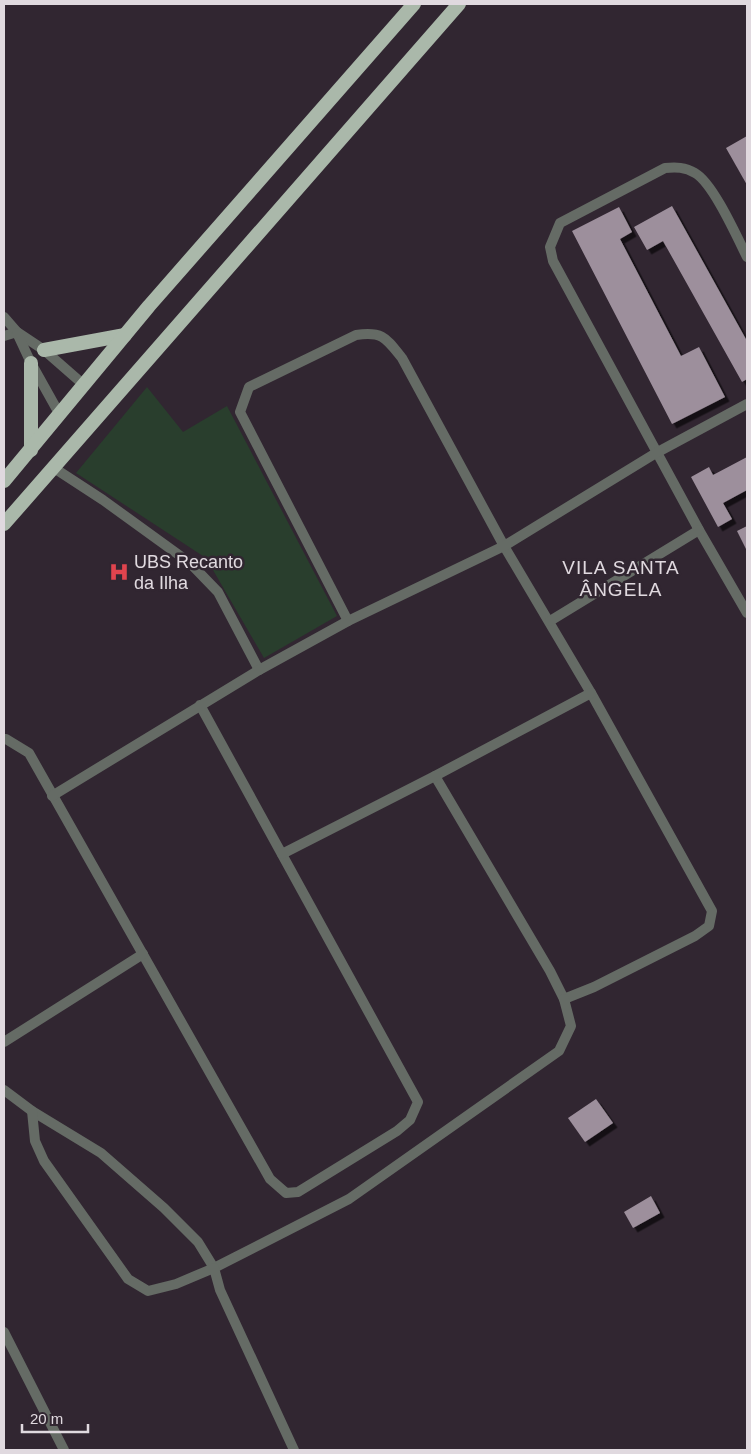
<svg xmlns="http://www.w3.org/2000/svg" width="751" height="1454" viewBox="0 0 751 1454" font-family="Helvetica,sans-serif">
  <defs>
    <filter id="shadow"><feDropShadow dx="4.5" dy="4.5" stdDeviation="0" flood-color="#0009"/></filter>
  </defs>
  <rect width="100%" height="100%" fill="#312631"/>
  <path fill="#293e2d" d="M147,387l36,45 44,-26 110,210 -73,42 -58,-100 -130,-85z"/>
  <g fill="#9d8f9c" filter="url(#shadow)">
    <path d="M747,136v49l-21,-37z"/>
    <path d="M672,206l75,135v38l-5,3 -79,-141 -16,9 -13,-23z"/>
    <path d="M619,207l13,25 -12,7 61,117 18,-9 26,50 -53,27 -100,-193z"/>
    <path d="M747,457v33l-24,13 9,16 -14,8 -27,-50 18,-10 4,8z"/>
    <path d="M747,526v25l-10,-20z"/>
    <path d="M596,1099l17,24 -28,19 -17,-24z"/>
    <path d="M651,1196l9,17 -27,15 -9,-16z"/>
  </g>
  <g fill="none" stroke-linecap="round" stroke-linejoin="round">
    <g stroke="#656b65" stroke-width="10">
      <path d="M747,257c-10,-20 -34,-74 -52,-84 -10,-6 -19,-6 -30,-5l-105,55 -10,24 3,14 146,269 48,83"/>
      <path d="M4,336l13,-4"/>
      <path d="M54,468l49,32 87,63 28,29 41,78"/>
      <path d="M348,621l-108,-209 9,-25 107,-52c27,-4 30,3 46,23l102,188 87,147 121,218 -3,15 -14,10 -101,51 -30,12 -14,-28 -115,-195"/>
      <path d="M550,621l149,-91"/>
      <path d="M4,739h2l23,14 241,426 16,14 12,-1 99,-61 13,-11 8,-18 -218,-397"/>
      <path d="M52,796l207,-126 89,-49 156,-75 152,-93 91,-49"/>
      <path d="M282,854l153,-78 156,-83"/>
      <path d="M4,1042l139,-88"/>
      <path d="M4,1090l28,21 69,42 63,55 34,34 16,26 135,-69 210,-148 12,-25 -7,-27"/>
      <path d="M32,1111l3,30 9,20 84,118 20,12 28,-7 38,-16 6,22 74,160"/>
      <path d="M4,1332l60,118"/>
    </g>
    <g stroke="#656b65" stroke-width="10">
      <path d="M4,317l13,15 27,18 40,35"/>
      <path d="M17,333l14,30 29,52"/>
    </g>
    <g stroke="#aab8aa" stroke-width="14">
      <path d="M44,350l81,-15"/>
      <path d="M31,363v87"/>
      <path d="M4,481l145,-175 265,-302"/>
      <path d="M4,524l455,-520"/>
    </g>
  </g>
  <defs>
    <symbol id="hospital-bare" viewBox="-9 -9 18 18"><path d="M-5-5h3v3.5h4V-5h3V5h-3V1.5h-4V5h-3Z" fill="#e0444e" stroke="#312631" stroke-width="2.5" paint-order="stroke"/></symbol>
  </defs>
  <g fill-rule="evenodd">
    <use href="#hospital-bare" x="105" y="558" width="28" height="28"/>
  </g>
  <g text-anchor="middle" stroke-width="5" stroke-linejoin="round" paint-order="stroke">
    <g font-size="18" fill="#e0d9df" stroke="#312631" text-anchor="start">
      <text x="134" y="568">UBS Recanto<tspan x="134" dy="21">da Ilha</tspan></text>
    </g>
    <g font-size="19" letter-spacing="1" fill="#e0d9df" stroke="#312631">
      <text x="621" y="574">VILA SANTA<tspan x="621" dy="22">ÂNGELA</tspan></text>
    </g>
  </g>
  <rect width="751" height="1454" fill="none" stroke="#e0d9df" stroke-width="10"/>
  <path d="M22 1424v8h66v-8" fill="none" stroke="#e0d9df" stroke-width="2.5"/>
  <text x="30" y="1424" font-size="15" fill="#e0d9df" stroke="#312631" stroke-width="4" paint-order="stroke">20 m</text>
</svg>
